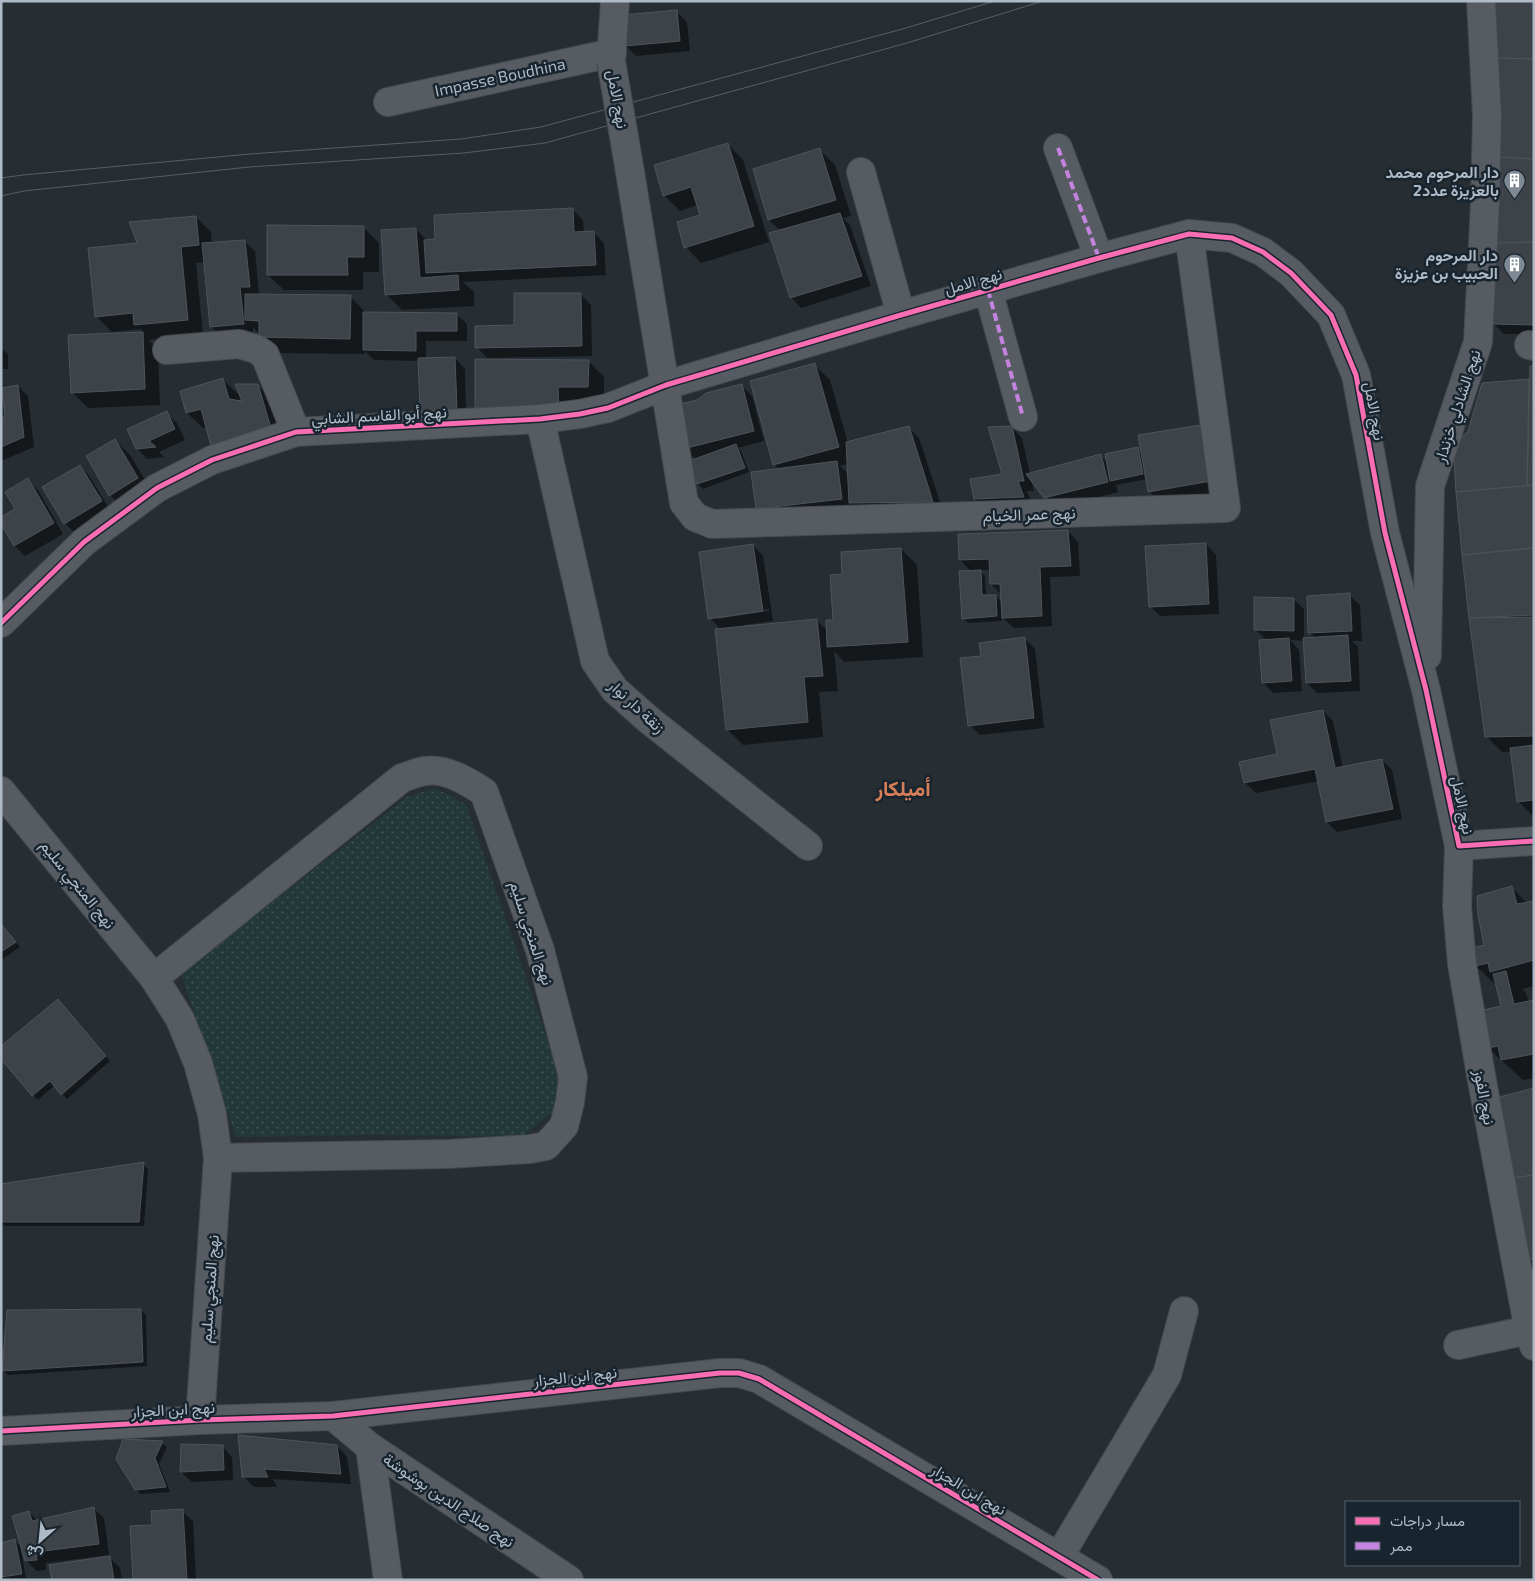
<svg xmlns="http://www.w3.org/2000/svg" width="1535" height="1581" viewBox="0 0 1535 1581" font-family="'Exo 2',Vazirmatn,sans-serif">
  <defs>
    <pattern id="park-dots" width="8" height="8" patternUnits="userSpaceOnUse" patternTransform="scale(1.25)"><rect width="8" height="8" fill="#233839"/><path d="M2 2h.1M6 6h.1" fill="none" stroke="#405354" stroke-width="1.8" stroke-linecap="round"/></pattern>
  </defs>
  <rect width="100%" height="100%" fill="#262d33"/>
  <path fill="url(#park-dots)" d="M435,788l31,16 96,277 -9,31 -32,25 -146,-2 -139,2 -55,-164 226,-176z"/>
  <g fill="#0007" fill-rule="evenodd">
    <path d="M1534,1v333h-30l-10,-10z"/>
    <path d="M676,11l11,11 3,29 -54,5 -10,-10z"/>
    <path d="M728,144l15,16 26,82 -68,21 -15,-16 15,-31 -3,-11 -18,6 -16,-16z"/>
    <path d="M820,150l15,15 16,51 -8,2 7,7 21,61 -70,22 -10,-11 -10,-66 -12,-11z"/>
    <path d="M573,210l10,10 1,13h10l10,10 2,32 -143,7 11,10v14l-72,4 -16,-16 30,-65 11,12z"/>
    <path d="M196,217l15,15 1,12 32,-3 11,10 4,44 91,1 16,17 90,1 11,10v17h-41v18l29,-1 10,11 1,51 -34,1 -11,-10 -1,-50 -46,-1 -9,-9v3l-89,-1 -23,-26v7l-31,3 -11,-11 -6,-64 -9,1 7,72 -54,5 9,9 2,56 -72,3 -16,-16 -3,-56 76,-3 -5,-4 -28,3 -16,-16 43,-72z"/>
    <path d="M363,227l16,16v29h-16v18h-79l-16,-15z"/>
    <path d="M580,294l11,11 1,51 -105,2 -10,-11z"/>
    <path d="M1,348l7,6v15h-7z"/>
    <path d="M588,361l16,16v25l-112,22z"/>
    <path d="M814,365l16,15 18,63 61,-15 10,10 24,73 -82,2 -10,-10v6l-84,10 -10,-10 22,-39 -5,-6zM848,464l1,11 -9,-9z"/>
    <path d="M1534,367v450l-16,-16 -6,-49h-10l-16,-16 -23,-181 6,-123 14,-48 48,-4z"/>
    <path d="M223,380l16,15 2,7 3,1 14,-18 15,16 13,43 -79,-17 -4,1 -16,-15z"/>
    <path d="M741,385l11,11 12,45 -26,7 3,3 8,21 -46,17 -5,-5 -7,-22 5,-2 -11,-12 12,-47z"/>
    <path d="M18,386l10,10 6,51 -33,14v-41l5,-3z"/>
    <path d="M166,413l11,10 8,17 -26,12 5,5 -17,2 -10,-11z"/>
    <path d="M1201,426l19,65 -60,11 -11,-11 -2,-12 -31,6 2,7 -62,16 -25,-29 3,12h-7l6,16 -48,2 -10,-10 28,-24 8,-48 11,11 8,36 71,-18 7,7 29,-14 6,6z"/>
    <path d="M115,440l16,16 22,38 -27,17 -16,-16z"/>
    <path d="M80,466l10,11 21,35 -36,21 -10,-10z"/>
    <path d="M28,480l10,10 25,44 -38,22 -10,-10 -14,-25 15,-12z"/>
    <path d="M1068,531l10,11 2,34 -30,1 2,49 -38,2 -13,-12 1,5 -34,2 -5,-5 8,-47 -11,-11zM979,570h11l1,14 10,10 2,9 -7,-7h-10l-1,-20z"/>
    <path d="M1206,544l10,11 3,59 -59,2 -10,-10z"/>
    <path d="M753,545l10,11 10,65 -29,4v2l72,-7 12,11 6,-10 10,-45 57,-27 16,16 6,92 -79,5 -10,-11 4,40 -19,1 4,45 -80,8 -16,-16 -6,-99 -11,-12zM769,609v2l-52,8v-3z"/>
    <path d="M1349,595l11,10 2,36h-10l6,6 2,44 -43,2 -10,-10 -2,-42 -15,-1 9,10 3,41 -29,2 -10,-11 4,-41 -12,-12 38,-30 11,10v31l12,-1 -6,-7z"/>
    <path d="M1025,639l10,10 9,79 -64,7 -10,-10 13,-68z"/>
    <path d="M1323,711l10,10 10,47 39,-8 10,10 10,49 -65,13 -10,-10 -8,-41 -63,12 -11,-10 33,-28z"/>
    <path d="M1511,887l17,17 6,-1v83l-12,3 4,4 3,10 5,-2v77l-11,2 -35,-32 14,-41 -5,-21 -21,-20 -3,-17 12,-3z"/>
    <path d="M1,924l19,23 -19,13z"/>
    <path d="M62,1005l48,56 -43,38 -12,-14 -17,15 -5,-5z"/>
    <path d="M143,1164l5,5 -4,57h-139l-4,-3v-29z"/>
    <path d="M141,1310l5,5 1,51 -139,9 -5,-4z"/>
    <path d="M240,1436l97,10 10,11 4,27 -78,-5 4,8h-23l-11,-11z"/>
    <path d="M162,1443l5,4 -8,17 11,28 -29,2 -5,-5z"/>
    <path d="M222,1446l10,11 1,23 -41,2 -11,-10z"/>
    <path d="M93,1508l11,10 5,37 -63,8v7l-9,1 -11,-10 3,-49 9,9z"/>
    <path d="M182,1511l11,10 3,59h-61l18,-54z"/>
    <path d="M15,1541l5,5 6,32 -22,2 -3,-3v-33z"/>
    <path d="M109,1557l11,11 2,12h-69z"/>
  </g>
  <g fill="#3d4348" stroke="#4d555c">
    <path d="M1491,1h43v58l-40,-1z"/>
    <path d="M677,10l3,31 -55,5 -3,-31z"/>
    <path d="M1494,58l40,1v100l-37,-2z"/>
    <path d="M728,143l26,83 -70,22 -7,-26 23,-7 -9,-28 -28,9 -9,-31z"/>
    <path d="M820,148l16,52 -68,20 -15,-51z"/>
    <path d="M1497,157l37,2v83l-38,1z"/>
    <path d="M573,208l1,24 20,-1 2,34 -170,8 -2,-33 11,-1 -1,-24z"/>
    <path d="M840,213l22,63 -72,22 -21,-65z"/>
    <path d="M196,216l3,29 -18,2 7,73 -54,5 -1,-12 -38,4 -7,-69 49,-5 -8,-21z"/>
    <path d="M267,225l97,1v31h-17l1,18h-81z"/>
    <path d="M416,228l4,50 38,-3 1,15 -74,5 -4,-65z"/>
    <path d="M245,240l5,47h-10l4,37 -34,3 -8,-84z"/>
    <path d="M1534,242v83l-41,-1 3,-81z"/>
    <path d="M514,293h67l1,53 -107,2v-22l39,-1z"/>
    <path d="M245,294l106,1 -1,44 -91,-2v-16l-14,-1z"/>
    <path d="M363,312l94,1v18h-41v20l-53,-1z"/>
    <path d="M143,332l2,57 -74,4 -3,-58z"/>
    <path d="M455,357l2,53 -37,1 -2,-53z"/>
    <path d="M475,359l114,1 -1,27h-30l1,23 -84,-1z"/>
    <path d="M815,363l24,84 -66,18 -23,-84z"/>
    <path d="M1530,366h4v119l-7,1z"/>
    <path d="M223,378l6,21 13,2 -7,-17h23l13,44 -60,18 -10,-37 -15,4 -6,-22z"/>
    <path d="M1529,379l-2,107 -71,6 -3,-47 15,-14 14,-48z"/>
    <path d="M742,384l12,47 -71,18 -11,-43 25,-6 9,-7z"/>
    <path d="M18,385l6,52 -23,10v-29l4,-2 -3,-28z"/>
    <path d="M167,411l8,18 -26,12 7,6 -20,2 -9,-20z"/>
    <path d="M1201,425l10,56 -63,11 -10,-57z"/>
    <path d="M909,426l24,76 -84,1 -3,-61z"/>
    <path d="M1012,426l12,55h-6l6,16 -50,2 -4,-20 32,-5 -14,-47z"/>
    <path d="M115,439l23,39 -29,18 -23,-40z"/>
    <path d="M736,444l9,24 -48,16 -8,-23z"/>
    <path d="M1138,447l5,27 -33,7 -5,-27z"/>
    <path d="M1101,454l7,28 -64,16 -18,-24z"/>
    <path d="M837,461l5,38 -86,10 -5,-37z"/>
    <path d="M80,465l22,36 -38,23 -22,-37z"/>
    <path d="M28,478l26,45 -40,23 -13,-22v-7l14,-8 -10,-17z"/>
    <path d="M1534,485v63l-72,7 -6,-63z"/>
    <path d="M1068,530l3,36 -31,1 2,49 -40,2 -2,-34h-10l-1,-25 -30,1 -1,-26z"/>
    <path d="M1206,543l3,61 -60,3 -4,-61z"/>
    <path d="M753,544l10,67 -55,8 -9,-67z"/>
    <path d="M901,548l7,94 -81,5 -1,-27h7l-3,-45 12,-1 -1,-22z"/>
    <path d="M1534,548v67l-65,3 -7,-63z"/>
    <path d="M981,570l1,25h14l1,21 -35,3 -3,-48z"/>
    <path d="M1350,593l2,38 -44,2 -1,-37z"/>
    <path d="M1254,597l40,1v33l-40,-1z"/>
    <path d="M1534,617v119l-49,1 -16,-119z"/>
    <path d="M817,619l6,57 -19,1 4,45 -82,8 -11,-101z"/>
    <path d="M1348,635l3,46 -45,2 -3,-45z"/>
    <path d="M1025,637l9,81 -66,8 -8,-68 21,-2 -2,-13z"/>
    <path d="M1289,638l3,43 -30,2 -3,-43z"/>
    <path d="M1323,710l12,58 47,-9 11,50 -67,13 -11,-53 -71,14 -5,-21 38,-8 -7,-34z"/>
    <path d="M1534,745v55l-17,2 -7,-54z"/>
    <path d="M1512,886l5,18 17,-3v59l-44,12 -2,-9 -13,3 -3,-18 12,-3 -6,-30 -1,-19z"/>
    <path d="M1,924l15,18 -15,10z"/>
    <path d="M1506,971l8,33 20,-4v54l-33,6 -3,-14 -11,2 -8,-37 22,-5 -8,-32z"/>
    <path d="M58,999l48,57 -45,39 -11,-14 -18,15 -31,-37v-13z"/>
    <path d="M1534,1088v87l-21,3 -14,-81z"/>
    <path d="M144,1162l-5,60h-138v-38z"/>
    <path d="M1534,1175v84l-5,1 -16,-82z"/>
    <path d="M141,1309l2,53 -141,9 5,-61z"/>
    <path d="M238,1435l99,10 4,29 -77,-5 4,8h-26z"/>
    <path d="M123,1439l40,2 -8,17 11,29 -31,3 -19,-31z"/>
    <path d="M181,1444l42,1 1,25 -44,2z"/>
    <path d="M94,1507l5,37 -63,8 1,8 -12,1 -13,-45 17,-5 3,10z"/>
    <path d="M183,1509l4,71h-54l-3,-54 22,-1 -1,-14z"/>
    <path d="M15,1539l7,35 -21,3v-34z"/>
    <path d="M110,1556l4,24h-62l-3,-15z"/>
  </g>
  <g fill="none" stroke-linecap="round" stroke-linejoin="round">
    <defs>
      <g id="minor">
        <path d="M611,61l4,-60"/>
        <path d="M388,102l224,-49"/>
        <path d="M1058,148l41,110"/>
        <path d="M630,172l54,331 11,14 17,7 514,-16 -37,-274"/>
        <path d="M861,172l40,143"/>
        <path d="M988,290l35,127"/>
        <path d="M1529,345l5,1"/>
        <path d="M167,350l72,-6 17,5 9,6 31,77"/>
        <path d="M540,419l55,242 20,29 34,30 159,126"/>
        <path d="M1,623l83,-81 73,-54 55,-28 84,-28 244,-13 40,-5 28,-6 58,-23 235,-70 198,-57 90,-24 43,4 31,14 28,21 40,42 25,60 29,158 41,157 33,156 75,-5"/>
        <path d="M1427,656l3,-170 48,-144 7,-139 2,-87 -6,-115"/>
        <path d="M1,791l153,187 26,41 18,44 14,51 6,44 -18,262"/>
        <path d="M1459,846l-2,60 5,58 20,117 47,250 5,15"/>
        <path d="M154,978l248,-200c7,-2 15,-6 23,-7 21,-3 42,10 59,21l56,158 33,127 -3,25 -6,24 -18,20 -16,3 -82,5 -230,4"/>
        <path d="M1458,1345l76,-16"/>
        <path d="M333,1416l37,31 199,133"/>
        <path d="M1,1431l199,-11 133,-4 387,-43h19l20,6 339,201"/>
        <path d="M370,1447l18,133"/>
        <path d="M1059,1557l108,-182 17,-64"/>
      </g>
    </defs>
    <use href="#minor" stroke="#44494e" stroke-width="30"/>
    <use href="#minor" stroke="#565c62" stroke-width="28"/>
    <g stroke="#596065" stroke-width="1">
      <path d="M1,178l22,-3 227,-21 211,-15 80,-12 365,-99 89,-27"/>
      <path d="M1,196l23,-5 225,-24 215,-14 81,-10 362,-100 136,-42"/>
    </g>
    <defs>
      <path id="minor-bridge" d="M611,61l19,111"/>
    </defs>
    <use href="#minor-bridge" stroke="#44494e" stroke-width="30" stroke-linecap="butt"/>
    <use href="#minor-bridge" stroke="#565c62" stroke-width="28"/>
    <g stroke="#c483df" stroke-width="4" stroke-dasharray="8 4" stroke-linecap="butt">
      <path d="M1058,148l41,110"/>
      <path d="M988,290l35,127"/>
    </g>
    <defs>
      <g id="cycleway">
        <path d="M1,623l83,-81 73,-54 55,-28 84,-28 244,-13 40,-5 28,-6 58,-23 235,-70 198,-57 90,-24 43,4 31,14 28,21 40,42 25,60 29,158 41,157 33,156 75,-5"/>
        <path d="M1,1431l199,-11 133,-4 387,-43h19l20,6 339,201"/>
      </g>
    </defs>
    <use href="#cycleway" stroke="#19252e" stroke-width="8"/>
    <use href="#cycleway" stroke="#f96db3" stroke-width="5"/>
  </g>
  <defs>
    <symbol id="building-pin" viewBox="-11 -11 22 30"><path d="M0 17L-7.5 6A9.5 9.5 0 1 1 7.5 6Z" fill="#7e8993" stroke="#19252e"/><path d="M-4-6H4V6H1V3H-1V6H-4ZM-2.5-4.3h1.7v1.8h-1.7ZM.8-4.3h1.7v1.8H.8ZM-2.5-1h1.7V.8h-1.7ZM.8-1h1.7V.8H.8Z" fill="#fff"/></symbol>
  </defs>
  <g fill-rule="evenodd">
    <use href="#building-pin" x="1502" y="168" width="25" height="34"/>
    <use href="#building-pin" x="1502" y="252" width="25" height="34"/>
  </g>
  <g text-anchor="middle" stroke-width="5" stroke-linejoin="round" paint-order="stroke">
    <g font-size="16" fill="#aebbc6" stroke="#19252e">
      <text transform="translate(500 77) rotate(-12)" y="6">Impasse Boudhina</text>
      <text transform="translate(618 99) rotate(80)" y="6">نهج الامل</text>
      <text transform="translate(973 281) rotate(-16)" y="6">نهج الامل</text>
      <text transform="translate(1457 406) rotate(-72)" y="6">نهج الشادلي خزندار</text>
      <text transform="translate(1375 411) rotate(80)" y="6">نهج الامل</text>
      <text transform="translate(379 415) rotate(-3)" y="6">نهج أبو القاسم الشابي</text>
      <text transform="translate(1029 514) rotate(-2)" y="6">نهج عمر الخيام</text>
      <text transform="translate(637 706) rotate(43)" y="6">زنقة دار نوار</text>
      <text transform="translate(1463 805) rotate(78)" y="6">نهج الامل</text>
      <text transform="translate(78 884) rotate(51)" y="6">نهج المنجي سليم</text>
      <text transform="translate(532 933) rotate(72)" y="6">نهج المنجي سليم</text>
      <text transform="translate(1485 1097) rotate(79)" y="6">نهج الفوز</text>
      <text transform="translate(209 1289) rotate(-86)" y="6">نهج المنجي سليم</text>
      <text transform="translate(575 1376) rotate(-6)" y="6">نهج ابن الجزار</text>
      <text transform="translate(173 1409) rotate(-3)" y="6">نهج ابن الجزار</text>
      <text transform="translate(969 1489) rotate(31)" y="6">نهج ابن الجزار</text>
      <text transform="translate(449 1500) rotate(34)" y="6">نهج صلاح الدين بوشوشة</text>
    </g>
    <g font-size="16" font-weight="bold" fill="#aebbc6" stroke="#19252e" text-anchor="end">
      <text x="1499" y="178">دار المرحوم محمد<tspan x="1499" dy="18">بالعزيزة عدد2</tspan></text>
      <text x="1498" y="261">دار المرحوم<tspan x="1498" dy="18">الحبيب بن عزيزة</tspan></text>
    </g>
    <g font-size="21" font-weight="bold" fill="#d77e58" stroke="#19252e">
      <text x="903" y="796">أميلكار</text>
    </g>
  </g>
  <rect width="1535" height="1581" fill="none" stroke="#aebbc6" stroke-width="5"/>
  <rect x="1345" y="1501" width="175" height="65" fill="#19252e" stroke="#55616b"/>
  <rect x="1355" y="1517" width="25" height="8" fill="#f96db3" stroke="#55616b"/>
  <text x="1390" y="1526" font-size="15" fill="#aebbc6">مسار دراجات</text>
  <rect x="1355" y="1542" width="25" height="8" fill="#c483df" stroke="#55616b"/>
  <text x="1390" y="1551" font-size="15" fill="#aebbc6">ممر</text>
  <g transform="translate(40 1541) rotate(207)" stroke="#19252e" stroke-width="4" paint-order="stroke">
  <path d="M0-4L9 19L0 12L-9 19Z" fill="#aebbc6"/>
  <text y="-8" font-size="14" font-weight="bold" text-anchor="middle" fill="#aebbc6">ش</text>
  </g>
</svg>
